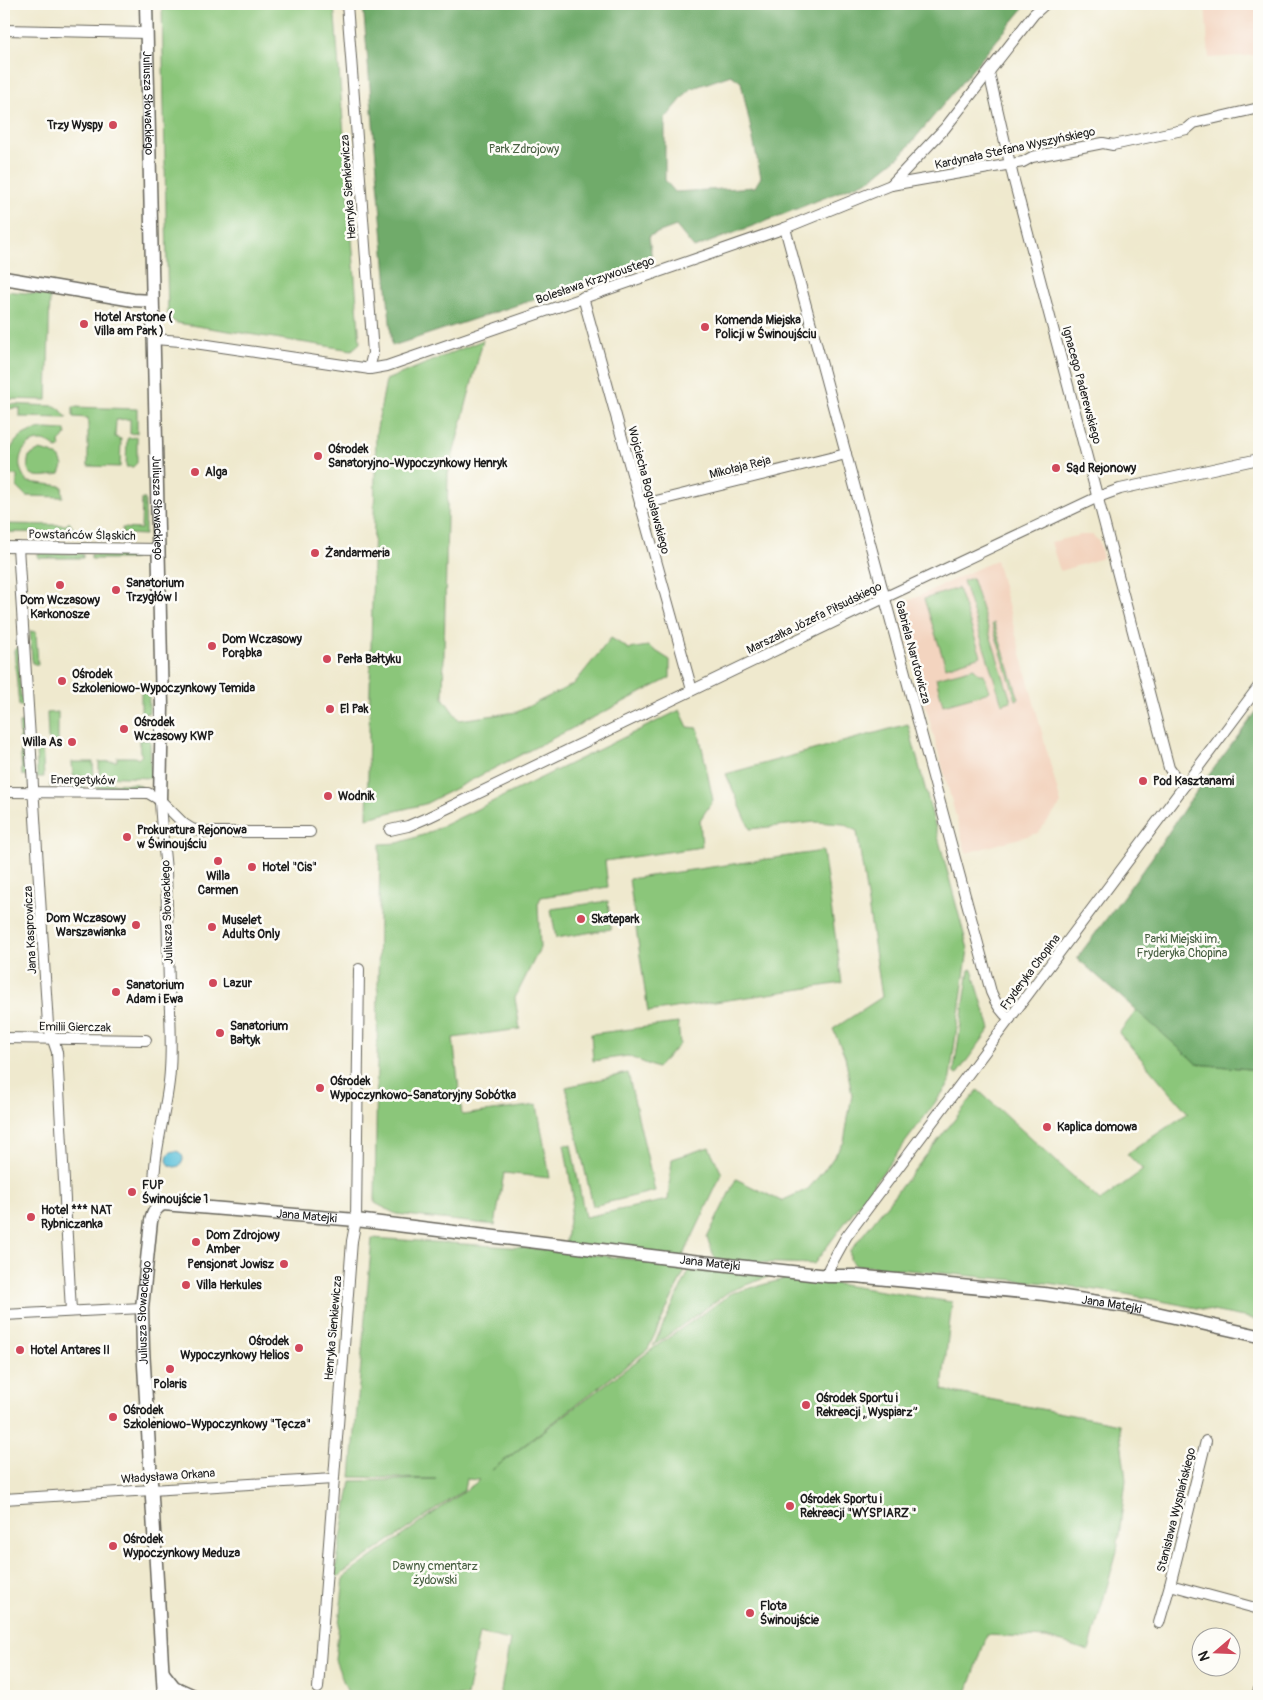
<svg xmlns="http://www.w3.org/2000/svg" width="1263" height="1700" viewBox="0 0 1263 1700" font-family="Pangolin,sans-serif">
  <rect width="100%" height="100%" fill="#fdfcf7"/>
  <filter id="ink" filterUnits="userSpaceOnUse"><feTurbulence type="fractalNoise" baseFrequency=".02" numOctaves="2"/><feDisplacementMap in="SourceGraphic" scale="10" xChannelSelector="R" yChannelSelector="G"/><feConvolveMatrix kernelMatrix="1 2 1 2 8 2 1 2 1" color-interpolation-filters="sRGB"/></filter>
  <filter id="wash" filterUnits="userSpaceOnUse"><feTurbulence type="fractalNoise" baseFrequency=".0096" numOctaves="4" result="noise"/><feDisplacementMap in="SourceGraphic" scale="20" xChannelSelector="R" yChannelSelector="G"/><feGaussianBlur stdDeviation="1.12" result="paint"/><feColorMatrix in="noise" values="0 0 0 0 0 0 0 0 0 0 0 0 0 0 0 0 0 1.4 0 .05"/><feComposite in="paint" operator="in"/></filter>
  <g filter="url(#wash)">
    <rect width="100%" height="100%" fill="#efe9ce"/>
    <g fill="#f3d4bf">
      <path d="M1205,4h54v51l-50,3z"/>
      <path d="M1081,535h11l7,6 4,17 -43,13 -9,-29z"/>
      <path d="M996,560l65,244 -23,29 -72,20 -66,-240 4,-10z"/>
    </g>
    <g fill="#8bc67a" stroke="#54714b">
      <path d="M162,4h172l26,339 -8,7 -175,-27 -9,-5z"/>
      <path d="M4,291l46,4 -3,105 -43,-1z"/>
      <path d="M483,340l-35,134 -5,224 16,22 58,-8 57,-28 37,-46 18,11 19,-3 22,14v18l-245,126 -58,14 9,-385 10,-53z"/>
      <path d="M4,404l51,2 5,3 7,9 -47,-1v-9l-16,1z"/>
      <path d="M73,407l64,2v24l-7,1v-15l-14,1 -1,17 6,2 -1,28 -32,-1v-48l-15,-1z"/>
      <path d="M46,429l19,1 1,5 -7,7 1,6 -3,1c-22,-23 -52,8 -29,33l34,4 1,11 -37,-1 -9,-9v-12h-9c-3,-28 10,-45 38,-46z"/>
      <path d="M137,437v26l-4,4h-7l1,-28 1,-1z"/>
      <path d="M40,450l11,3 9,5 3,8 -3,8c-17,3 -38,8 -31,-18z"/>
      <path d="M142,499h3v36l-22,-1 -1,-6 19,1z"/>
      <path d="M69,522l5,7 -7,4 -63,-1v-8l62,1z"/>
      <path d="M38,553l45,1v4h-45z"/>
      <path d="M91,554l43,1v4h-43z"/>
      <path d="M972,578l39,123 -9,3 -39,-123z"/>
      <path d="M958,588l23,68 -35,11 -22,-68z"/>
      <path d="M994,623l25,76 -3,1 -24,-76z"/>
      <path d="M30,631l6,1 2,33 -6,-2z"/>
      <path d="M21,646l1,11 -4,2 3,38 4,3v6h-6l-5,-56z"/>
      <path d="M974,668l5,6h5l5,17 -3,2 -43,12 -7,-27z"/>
      <path d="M141,691l8,3v19l-8,1z"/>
      <path d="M680,710l8,17 10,1 15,72 -13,20 2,27 -97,14 3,26 -67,10 -3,7 2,44 -25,50 5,31 -67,9 9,77 75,-10 13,73 -46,-5 -9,52 -99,-11 -21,-11 5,-359 18,-1 28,-9z"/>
      <path d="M58,712v31h-1l-9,-4 -1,-26z"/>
      <path d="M26,722l3,54 -7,-1 -3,-52z"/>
      <path d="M908,724l60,225 -19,135 -135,180 -98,-3 -9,-23 29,-59 45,22 27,-12 21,-25 15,-22 8,-47 -7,-39 -12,-27 49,-32 -25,-166 -14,-7 -28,-2 -65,7 -24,-55z"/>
      <path d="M139,740h11l1,38 -52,-2v-14l18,-1v-4h18l3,2 4,-4 -2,-3z"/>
      <path d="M42,744l2,33h-7l-1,-31z"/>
      <path d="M72,762h21l1,14h-21z"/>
      <path d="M80,782l4,1 1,6 -35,-2v-3z"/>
      <path d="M96,783l40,1 5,2 2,2h-47z"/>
      <path d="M823,851l19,132 -194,29 -19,-133z"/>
      <path d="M608,901l3,28 -55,9 -5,-29z"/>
      <path d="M972,969l18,60 -33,45 -3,-1v-3l15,-100z"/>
      <path d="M1137,1010l60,54 62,6v250l-134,-26 -78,-11 -192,-18 -5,-6v-8l128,-161 122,111 43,-31 -16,-16 61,-41 -69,-80z"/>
      <path d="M678,1023l2,21 -23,24 -29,-12 -35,5 -2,-27z"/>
      <path d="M628,1073l27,118 -62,15 -27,-119z"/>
      <path d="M564,1144l7,1 14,72 83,-17 4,-41 37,-12 13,27 -40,85 -117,-14 8,-48z"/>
      <path d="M372,1238l184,12 131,16 -39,83 -156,121 159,-120 81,-57 60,-16 160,25 -10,88 177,34 7,56 -9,71 -28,100 -43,-13 -59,-3 -21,61h-466l10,-56 -31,-7 -12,63h-118l-14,-36 9,-83 136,-97 -14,-1 -2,11 -130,89 17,-98 85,-2 -85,-2z"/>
      <path d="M691,1267l79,9 -40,15 -77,55z"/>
    </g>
    <g fill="#70ab6a" stroke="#466443" fill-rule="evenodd">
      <path d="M363,4h664l-125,150 -31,25 -92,37 -85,32 -18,-22 -27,10 3,25 -260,85zM731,75l10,7 20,95 -6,10 -80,5 -10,-12v-61l25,-30z"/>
      <path d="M1259,708v362l-62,-6 -120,-106 74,-99 37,-56z"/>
    </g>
    <circle fill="#5cc1da" stroke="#3c6e7b" cx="175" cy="1159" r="8"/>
  </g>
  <g filter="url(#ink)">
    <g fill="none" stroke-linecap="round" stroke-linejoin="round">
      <defs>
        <g id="minor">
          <path d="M347,4l26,349 -4,16"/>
          <path d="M4,30l142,3"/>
          <path d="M989,73l24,104 156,591 7,10 9,7"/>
          <path d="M891,185l132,-23 9,-5 71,-14 10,2 74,-16 7,-6 65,-15"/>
          <path d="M785,228l206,764c4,10 10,20 19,27"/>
          <path d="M583,297l109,393"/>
          <path d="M154,339l27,2 189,28 17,-3 398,-138 106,-43 54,-57 89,-114 11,-10"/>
          <path d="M640,505l206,-51"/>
          <path d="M4,547l155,2"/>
          <path d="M18,547l30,478 9,27 14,259"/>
          <path d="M4,792l144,1 12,7 24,24 8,5 12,3h106"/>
          <path d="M390,830l18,-4 21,-9 457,-220 212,-100 22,-8 139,-30"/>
          <path d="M4,1038l142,2"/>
          <path d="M157,1207c-10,-43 11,-94 13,-137 2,-28 0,-56 -1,-84 -1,-39 -2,-77 -3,-115 -2,-24 -5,-47 -6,-71"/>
          <path d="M828,1276l1,-8 17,-31 413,-551"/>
          <path d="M4,1315l138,-7"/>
          <path d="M1206,1441l-36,144 89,24"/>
          <path d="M4,1499l329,-20"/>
          <path d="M1159,1623l11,-38"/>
          <path d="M318,1688l34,-447 4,-21 3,-251"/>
          <path d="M1257,1696l2,-7"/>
        </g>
        <g id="tertiary">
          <path id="s1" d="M146,4l16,702 -2,94"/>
          <path d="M4,278l129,22 19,1"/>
          <path d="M163,1673l11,14 20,9"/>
          <path id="s2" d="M164,1696l-21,-347 -1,-41 9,-87c2,-8 4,-13 12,-17l193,16 336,41 136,15h27l189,18 81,12 134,30"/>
        </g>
      </defs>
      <use href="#minor" stroke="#66645a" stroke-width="12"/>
      <use href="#tertiary" stroke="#66645a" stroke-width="15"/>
      <use href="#minor" stroke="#fff" stroke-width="10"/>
      <use href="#tertiary" stroke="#fff" stroke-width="12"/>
    </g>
  </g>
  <g fill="#d1495b" stroke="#fdfcf7" stroke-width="2">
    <circle cx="113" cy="125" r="5"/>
    <circle cx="84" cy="324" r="5"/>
    <circle cx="705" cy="327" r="5"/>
    <circle cx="318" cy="456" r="5"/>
    <circle cx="1056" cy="468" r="5"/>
    <circle cx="195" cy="472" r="5"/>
    <circle cx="315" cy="553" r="5"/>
    <circle cx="60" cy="585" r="5"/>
    <circle cx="116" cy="590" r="5"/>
    <circle cx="212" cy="646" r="5"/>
    <circle cx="327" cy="659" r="5"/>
    <circle cx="62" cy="681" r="5"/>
    <circle cx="330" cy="709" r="5"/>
    <circle cx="124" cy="729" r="5"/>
    <circle cx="72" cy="742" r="5"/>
    <circle cx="1143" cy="781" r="5"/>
    <circle cx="328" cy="796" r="5"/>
    <circle cx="127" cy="837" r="5"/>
    <circle cx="218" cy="861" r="5"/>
    <circle cx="252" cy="867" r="5"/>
    <circle cx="581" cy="919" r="5"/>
    <circle cx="136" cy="925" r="5"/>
    <circle cx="212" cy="927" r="5"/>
    <circle cx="213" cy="983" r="5"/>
    <circle cx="116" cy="992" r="5"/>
    <circle cx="220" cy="1033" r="5"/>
    <circle cx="320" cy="1088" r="5"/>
    <circle cx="1047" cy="1127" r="5"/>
    <circle cx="132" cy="1192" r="5"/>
    <circle cx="31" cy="1217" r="5"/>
    <circle cx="196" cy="1242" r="5"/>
    <circle cx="284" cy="1264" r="5"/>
    <circle cx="186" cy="1285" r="5"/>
    <circle cx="299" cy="1348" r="5"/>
    <circle cx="20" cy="1350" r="5"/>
    <circle cx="170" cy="1369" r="5"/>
    <circle cx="806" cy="1405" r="5"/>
    <circle cx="113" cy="1417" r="5"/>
    <circle cx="790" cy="1506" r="5"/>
    <circle cx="113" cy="1546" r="5"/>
    <circle cx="750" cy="1613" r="5"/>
  </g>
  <g text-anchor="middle" stroke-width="5" stroke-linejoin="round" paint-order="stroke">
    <g font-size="12" fill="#1c1c1c" stroke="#fdfcf7">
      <text dy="4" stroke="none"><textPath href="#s1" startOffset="99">Juliusza Słowackiego</textPath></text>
      <text transform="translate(1015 148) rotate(-12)" y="4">Kardynała Stefana Wyszyńskiego</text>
      <text transform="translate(348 187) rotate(-94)" y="4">Henryka Sienkiewicza</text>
      <text transform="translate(595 280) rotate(-19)" y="4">Bolesława Krzywoustego</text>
      <text transform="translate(1082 385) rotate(75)" y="4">Ignacego Paderewskiego</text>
      <text transform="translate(740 467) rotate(-14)" y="4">Mikołaja Reja</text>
      <text transform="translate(649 490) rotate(75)" y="4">Wojciecha Bogusławskiego</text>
      <text dy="4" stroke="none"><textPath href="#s1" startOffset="504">Juliusza Słowackiego</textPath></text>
      <text transform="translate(82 535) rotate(1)" y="4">Powstańców Śląskich</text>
      <text transform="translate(814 618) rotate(-26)" y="4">Marszałka Józefa Piłsudskiego</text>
      <text transform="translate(913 652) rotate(75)" y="4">Gabriela Narutowicza</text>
      <text transform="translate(83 780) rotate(1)" y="4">Energetyków</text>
      <text transform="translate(167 912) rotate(-92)" y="4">Juliusza Słowackiego</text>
      <text transform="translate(30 930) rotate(-93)" y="4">Jana Kasprowicza</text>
      <text transform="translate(1030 972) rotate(-53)" y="4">Fryderyka Chopina</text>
      <text transform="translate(75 1027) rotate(1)" y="4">Emilii Gierczak</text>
      <text dy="4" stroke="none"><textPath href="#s2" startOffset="642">Jana Matejki</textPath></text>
      <text dy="4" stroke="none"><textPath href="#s2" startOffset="1048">Jana Matejki</textPath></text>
      <text dy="4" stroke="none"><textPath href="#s2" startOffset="1452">Jana Matejki</textPath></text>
      <text dy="4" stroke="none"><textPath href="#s2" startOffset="384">Juliusza Słowackiego</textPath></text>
      <text transform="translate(333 1328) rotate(-85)" y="4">Henryka Sienkiewicza</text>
      <text transform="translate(168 1476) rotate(-4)" y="4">Władysława Orkana</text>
      <text transform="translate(1176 1510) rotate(-76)" y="4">Stanisława Wyspiańskiego</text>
    </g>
    <g font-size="12" font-weight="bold" fill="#1c1c1c" stroke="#fdfcf7" text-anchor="start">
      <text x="103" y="129" text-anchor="end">Trzy Wyspy</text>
      <text x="94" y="321">Hotel Arstone (<tspan x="94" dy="14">Villa am Park )</tspan></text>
      <text x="715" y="324">Komenda Miejska<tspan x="715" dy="14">Policji w Świnoujściu</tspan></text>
      <text x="328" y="453">Ośrodek<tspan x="328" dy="14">Sanatoryjno-Wypoczynkowy Henryk</tspan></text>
      <text x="1066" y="472">Sąd Rejonowy</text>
      <text x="205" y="476">Alga</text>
      <text x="325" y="557">Żandarmeria</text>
      <text x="126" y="587">Sanatorium<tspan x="126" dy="14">Trzygłów I</tspan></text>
      <text x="60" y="604" text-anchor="middle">Dom Wczasowy<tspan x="60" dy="14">Karkonosze</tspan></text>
      <text x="222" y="643">Dom Wczasowy<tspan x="222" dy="14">Porąbka</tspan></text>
      <text x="337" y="663">Perła Bałtyku</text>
      <text x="72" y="678">Ośrodek<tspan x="72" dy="14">Szkoleniowo-Wypoczynkowy Temida</tspan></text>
      <text x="340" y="713">El Pak</text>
      <text x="134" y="726">Ośrodek<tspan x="134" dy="14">Wczasowy KWP</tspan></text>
      <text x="62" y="746" text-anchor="end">Willa As</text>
      <text x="1153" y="785">Pod Kasztanami</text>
      <text x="338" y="800">Wodnik</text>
      <text x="137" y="834">Prokuratura Rejonowa<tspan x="137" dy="14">w Świnoujściu</tspan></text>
      <text x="262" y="871">Hotel "Cis"</text>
      <text x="218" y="880" text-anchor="middle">Willa<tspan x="218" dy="14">Carmen</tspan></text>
      <text x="126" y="922" text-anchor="end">Dom Wczasowy<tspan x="126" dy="14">Warszawianka</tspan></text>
      <text x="591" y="923">Skatepark</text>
      <text x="222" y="924">Muselet<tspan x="222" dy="14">Adults Only</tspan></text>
      <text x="223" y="987">Lazur</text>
      <text x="126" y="989">Sanatorium<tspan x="126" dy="14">Adam i Ewa</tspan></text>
      <text x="230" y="1030">Sanatorium<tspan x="230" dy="14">Bałtyk</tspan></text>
      <text x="330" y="1085">Ośrodek<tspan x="330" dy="14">Wypoczynkowo-Sanatoryjny Sobótka</tspan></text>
      <text x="1057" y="1131">Kaplica domowa</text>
      <text x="142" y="1189">FUP<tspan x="142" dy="14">Świnoujście 1</tspan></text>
      <text x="41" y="1214">Hotel *** NAT<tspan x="41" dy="14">Rybniczanka</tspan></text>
      <text x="206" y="1239">Dom Zdrojowy<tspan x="206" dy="14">Amber</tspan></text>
      <text x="274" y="1268" text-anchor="end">Pensjonat Jowisz</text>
      <text x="196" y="1289">Villa Herkules</text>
      <text x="289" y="1345" text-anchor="end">Ośrodek<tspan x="289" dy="14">Wypoczynkowy Helios</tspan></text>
      <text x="30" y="1354">Hotel Antares II</text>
      <text x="170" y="1388" text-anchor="middle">Polaris</text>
      <text x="816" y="1402">Ośrodek Sportu i<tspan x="816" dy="14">Rekreacji „Wyspiarz”</tspan></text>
      <text x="123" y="1414">Ośrodek<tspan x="123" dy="14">Szkoleniowo-Wypoczynkowy "Tęcza"</tspan></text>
      <text x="800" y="1503">Ośrodek Sportu i<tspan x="800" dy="14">Rekreacji "WYSPIARZ "</tspan></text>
      <text x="123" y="1543">Ośrodek<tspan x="123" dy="14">Wypoczynkowy Meduza</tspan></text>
      <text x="760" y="1610">Flota<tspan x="760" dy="14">Świnoujście</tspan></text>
    </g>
    <g font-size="12" fill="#486042" stroke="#fdfcf7">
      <text x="524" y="153">Park Zdrojowy</text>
      <text x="1182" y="943">Parki Miejski im.<tspan x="1182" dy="14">Fryderyka Chopina</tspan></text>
      <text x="435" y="1570">Dawny cmentarz<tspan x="435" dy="14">żydowski</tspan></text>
    </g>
  </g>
  <rect width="1263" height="1700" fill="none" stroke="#fdfcf7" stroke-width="20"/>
  <g transform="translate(1216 1652) rotate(251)"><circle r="24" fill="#fdfcf7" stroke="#a3a29f"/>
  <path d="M0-4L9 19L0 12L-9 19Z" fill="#d1495b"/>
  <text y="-8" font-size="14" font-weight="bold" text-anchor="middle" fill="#1c1c1c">N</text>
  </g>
</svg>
